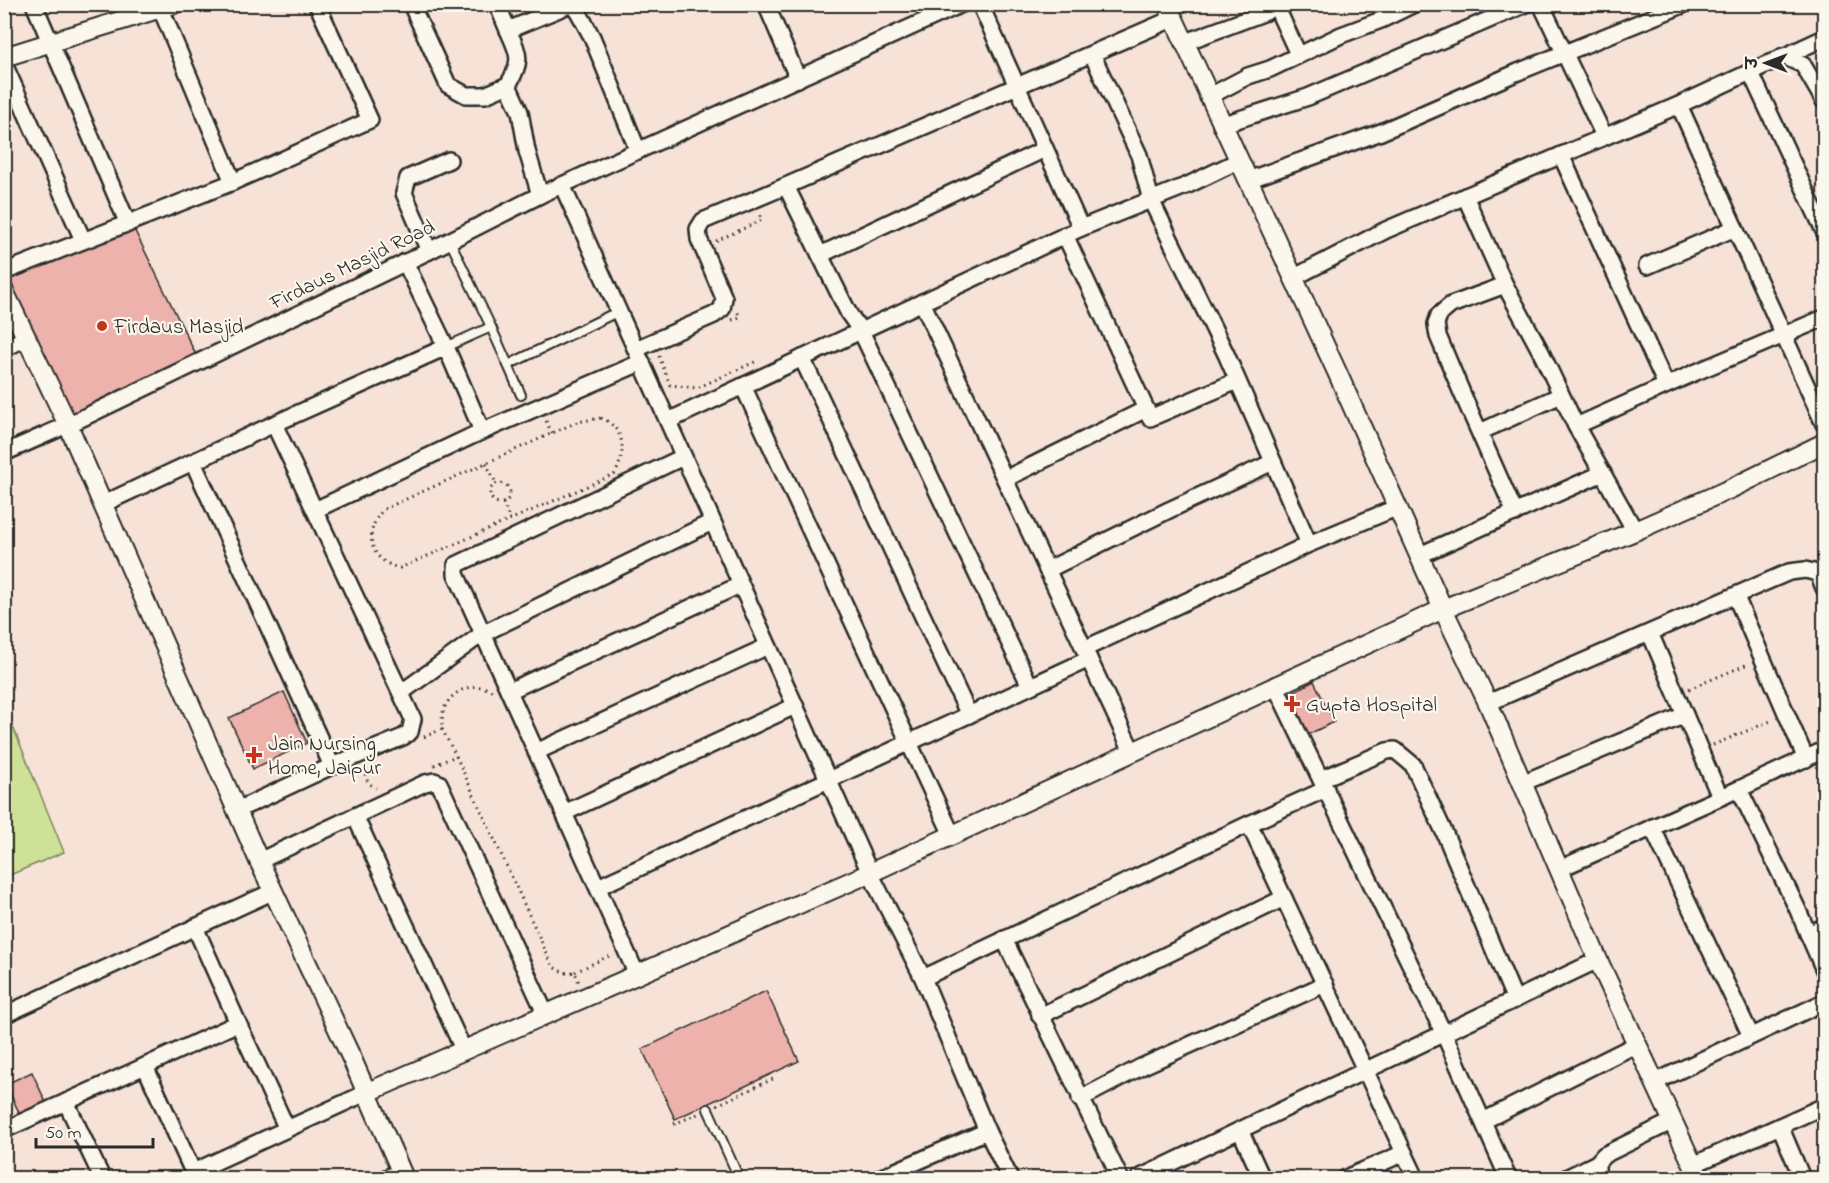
<svg xmlns="http://www.w3.org/2000/svg" width="1829" height="1183" viewBox="0 0 1829 1183" font-family="'Indie Flower','Playpen Sans Deva',sans-serif">
  <rect width="100%" height="100%" fill="#f7e2d8"/>
  <filter id="ink" filterUnits="userSpaceOnUse"><feTurbulence type="fractalNoise" baseFrequency=".0167" numOctaves="2"/><feDisplacementMap in="SourceGraphic" scale="12" xChannelSelector="R" yChannelSelector="G"/><feConvolveMatrix kernelMatrix="1 2 1 2 8 2 1 2 1" color-interpolation-filters="sRGB"/></filter>
  <g filter="url(#ink)">
    <path fill="#cee196" stroke="#7c8660" stroke-width="1.5" d="M11,722l53,130 -59,25 -1,-152z"/>
    <g fill="#edb2ab" stroke="#2b2b2b" stroke-width="1.5">
      <path d="M131,223l68,138 -131,63 -64,-134v-16z"/>
      <path d="M1314,681l20,41 -31,15 -20,-40z"/>
      <path d="M284,692l23,51 -54,26 -24,-51z"/>
      <path d="M766,991l33,70 -124,58 -33,-70z"/>
      <path d="M32,1072l15,33 -26,12 -15,-33z"/>
    </g>
    <g fill="none" stroke-linecap="round" stroke-linejoin="round">
      <defs>
        <g id="service">
          <path d="M450,241l41,86"/>
          <path d="M446,347l45,-20 17,38"/>
          <path d="M521,395l-13,-30 111,-54"/>
          <path d="M708,1109l31,69"/>
        </g>
        <g id="minor">
          <path d="M34,4l94,220"/>
          <path d="M411,4l37,81 18,10h19l23,-10 12,27 7,39 13,44"/>
          <path d="M497,4l11,26 63,-26"/>
          <path d="M574,4l18,33 46,114"/>
          <path d="M766,4l32,75"/>
          <path d="M1275,4l23,50"/>
          <path d="M1541,4l63,132"/>
          <path d="M161,9l72,173"/>
          <path d="M508,30c11,24 15,30 0,55"/>
          <path d="M1183,43l83,-31 6,-8"/>
          <path d="M1092,54l47,101 12,45 75,154 83,190"/>
          <path d="M1783,56l20,9 21,36"/>
          <path d="M4,64l79,176"/>
          <path d="M1750,71l74,160"/>
          <path d="M1208,97l40,-21 22,-7 71,-34 40,-15 33,-16"/>
          <path d="M1679,105l145,319"/>
          <path d="M1221,125l87,-28 218,-93"/>
          <path d="M1561,155l105,230"/>
          <path d="M1248,180l133,-48 137,-60 167,-68"/>
          <path d="M563,187l307,686 53,105 64,153 23,47"/>
          <path d="M1465,196l40,89 36,67 35,74 59,105"/>
          <path d="M1081,228l107,-43 50,-24"/>
          <path d="M429,251l-25,-58 4,-15 41,-18"/>
          <path d="M820,255l225,-106"/>
          <path d="M405,262l41,85 36,84"/>
          <path d="M1647,266l88,-38"/>
          <path d="M4,272l229,-90 137,-62 -53,-116"/>
          <path d="M1293,278l93,-48 293,-125 145,-67"/>
          <path d="M1505,285l-54,20 -12,10 -3,9 2,12 24,57 53,120"/>
          <path d="M922,302l210,449"/>
          <path d="M4,349l23,-12"/>
          <path d="M636,349l78,-34 8,-6 2,-11 -25,-59 -1,-10 5,-8 83,-35"/>
          <path d="M802,358l167,357"/>
          <path d="M743,386l209,449"/>
          <path d="M1146,409l4,9 87,-37"/>
          <path d="M668,421l413,-193 -101,-224"/>
          <path d="M68,425l361,-174 111,-56 422,-191"/>
          <path d="M1576,426l118,-53 130,-55"/>
          <path d="M1480,432l81,-37"/>
          <path d="M4,453l72,-32"/>
          <path d="M193,462l139,304"/>
          <path d="M1005,479l141,-70 -81,-174"/>
          <path d="M103,504l171,-80 172,-77"/>
          <path d="M315,510l159,-75 168,-73"/>
          <path d="M1420,555l183,-82"/>
          <path d="M1047,570l122,-60 104,-48"/>
          <path d="M1736,597l70,162"/>
          <path d="M1650,633l70,164"/>
          <path d="M1084,649l225,-105 89,-37"/>
          <path d="M1275,685l169,349 64,144"/>
          <path d="M1030,686l-169,-355 -12,-17 -63,-128 386,-167"/>
          <path d="M509,691l231,-106"/>
          <path d="M402,692l80,-58 230,-112"/>
          <path d="M1488,703l301,-131 16,-2 13,3 6,15"/>
          <path d="M1824,750l-85,39 58,119 27,62"/>
          <path d="M536,752l232,-106"/>
          <path d="M1321,779l66,-28 8,-1 18,15 32,69 70,166"/>
          <path d="M1522,783l163,-68"/>
          <path d="M1326,789l-77,35 167,354"/>
          <path d="M237,810l95,-44 71,-29 7,-5 3,-13 -139,-295"/>
          <path d="M564,813l231,-107"/>
          <path d="M355,816l109,235"/>
          <path d="M1652,827l99,209"/>
          <path d="M259,861l166,-78 9,-2 5,2 107,232"/>
          <path d="M1559,869l180,-80"/>
          <path d="M598,887l491,-228"/>
          <path d="M195,927l43,96"/>
          <path d="M1808,934l16,-7"/>
          <path d="M1004,939l116,239"/>
          <path d="M637,975l-181,-401v-9l227,-108"/>
          <path d="M923,978l326,-154"/>
          <path d="M4,1015l270,-124"/>
          <path d="M1040,1016l244,-118"/>
          <path d="M1655,1082l169,-80"/>
          <path d="M1080,1099l61,-32 184,-83"/>
          <path d="M1483,1121l154,-77"/>
          <path d="M1780,1126l22,52"/>
          <path d="M4,1130l62,-28"/>
          <path d="M1240,1130l22,48"/>
          <path d="M1693,1165l131,-59"/>
          <path d="M193,1172l-48,-106 93,-43 49,106"/>
          <path d="M102,1178l-36,-76 79,-36"/>
          <path d="M196,1178l-3,-6 173,-79"/>
          <path d="M386,1178l15,-6"/>
          <path d="M880,1178l107,-47"/>
          <path d="M1139,1178l459,-218"/>
          <path d="M1346,1178l58,-25"/>
          <path d="M1566,1178l31,-15"/>
          <path d="M1597,1178v-15l7,-8 69,-34"/>
        </g>
        <g id="tertiary">
          <path d="M1167,4l170,368 106,237 45,94 110,257 101,218"/>
          <path d="M4,57l170,-53"/>
          <path d="M4,291l64,134 191,436 93,198 52,119"/>
          <path d="M366,1093l504,-220 573,-264 192,-78 95,-42 94,-46"/>
        </g>
      </defs>
      <use href="#service" stroke="#2b2b2b" stroke-width="12"/>
      <use href="#minor" stroke="#2b2b2b" stroke-width="20"/>
      <use href="#tertiary" stroke="#2b2b2b" stroke-width="22"/>
      <g stroke="#2b2b2b" stroke-width="3" stroke-dasharray="1.5 4.5" stroke-linecap="butt">
        <path d="M716,241l46,-21 -3,-8"/>
        <path d="M732,320l8,-3 -3,-6"/>
        <path d="M659,356l11,29 27,3 60,-27"/>
        <path d="M601,418c25,11 25,34 14,56l-215,94c-32,-7 -37,-37 -16,-59l193,-87z"/>
        <path d="M546,421l6,12"/>
        <path d="M486,463l10,20"/>
        <circle cx="500" cy="493" r="10"/>
        <path d="M503,503l7,17"/>
        <path d="M1689,689l59,-25"/>
        <path d="M442,729l14,27"/>
        <path d="M424,737l18,-8c0,-7 0,-14 2,-20 7,-18 30,-29 48,-18"/>
        <path d="M1713,745l60,-25"/>
        <path d="M434,765l22,-9 97,211 12,6 10,-1 4,11"/>
        <path d="M366,768c-2,10 1,15 10,20"/>
        <path d="M575,972l34,-16 1,-4"/>
        <path d="M717,1105l56,-26"/>
        <path d="M674,1124l26,-11"/>
      </g>
      <use href="#service" stroke="#fbf7ec" stroke-width="8"/>
      <use href="#minor" stroke="#fbf7ec" stroke-width="15"/>
      <use href="#tertiary" stroke="#fbf7ec" stroke-width="18"/>
    </g>
  </g>
  <g fill="#c8321e" stroke="#fbf7ec" stroke-width="2">
    <circle cx="102" cy="326" r="6"/>
    <path d="M1289 695h6v6h6v6h-6v6h-6v-6h-6v-6h6z"/>
    <path d="M251 746h6v6h6v6h-6v6h-6v-6h-6v-6h6z"/>
  </g>
  <g text-anchor="middle" stroke-width="4.5" stroke-linejoin="round" paint-order="stroke">
    <g font-size="21" fill="#2b2b2b" stroke="#fbf7ec">
      <text transform="translate(352 264) rotate(-26)" y="7">Firdaus Masjid Road</text>
    </g>
    <g font-size="21" fill="#2b2b2b" stroke="#fbf7ec" text-anchor="start">
      <text x="114" y="333">Firdaus Masjid</text>
      <text x="1306" y="711">Gupta Hospital</text>
      <text x="268" y="750">Jain Nursing<tspan x="268" dy="24">Home, Jaipur</tspan></text>
    </g>
  </g>
  <rect width="1829" height="1183" fill="none" stroke="#fbf7ec" stroke-width="24"/>
  <rect x="12" y="12" width="1805" height="1159" fill="none" stroke="#2b2b2b" stroke-width="2" filter="url(#ink)"/>
  <g transform="translate(1766 63) rotate(270)" stroke="#fbf7ec" stroke-width="4.5" paint-order="stroke">
  <path d="M0-4.5L10 22L0 15L-10 22Z" fill="#2b2b2b"/>
  <text y="-9" font-size="16" font-weight="bold" text-anchor="middle" fill="#2b2b2b">उ</text>
  </g>
  <path d="M36 1138v9h117v-9" fill="none" stroke="#2b2b2b" stroke-width="3"/>
  <text x="45" y="1138" font-size="18" fill="#2b2b2b" stroke="#fbf7ec" stroke-width="4.5" paint-order="stroke">50 m</text>
</svg>
